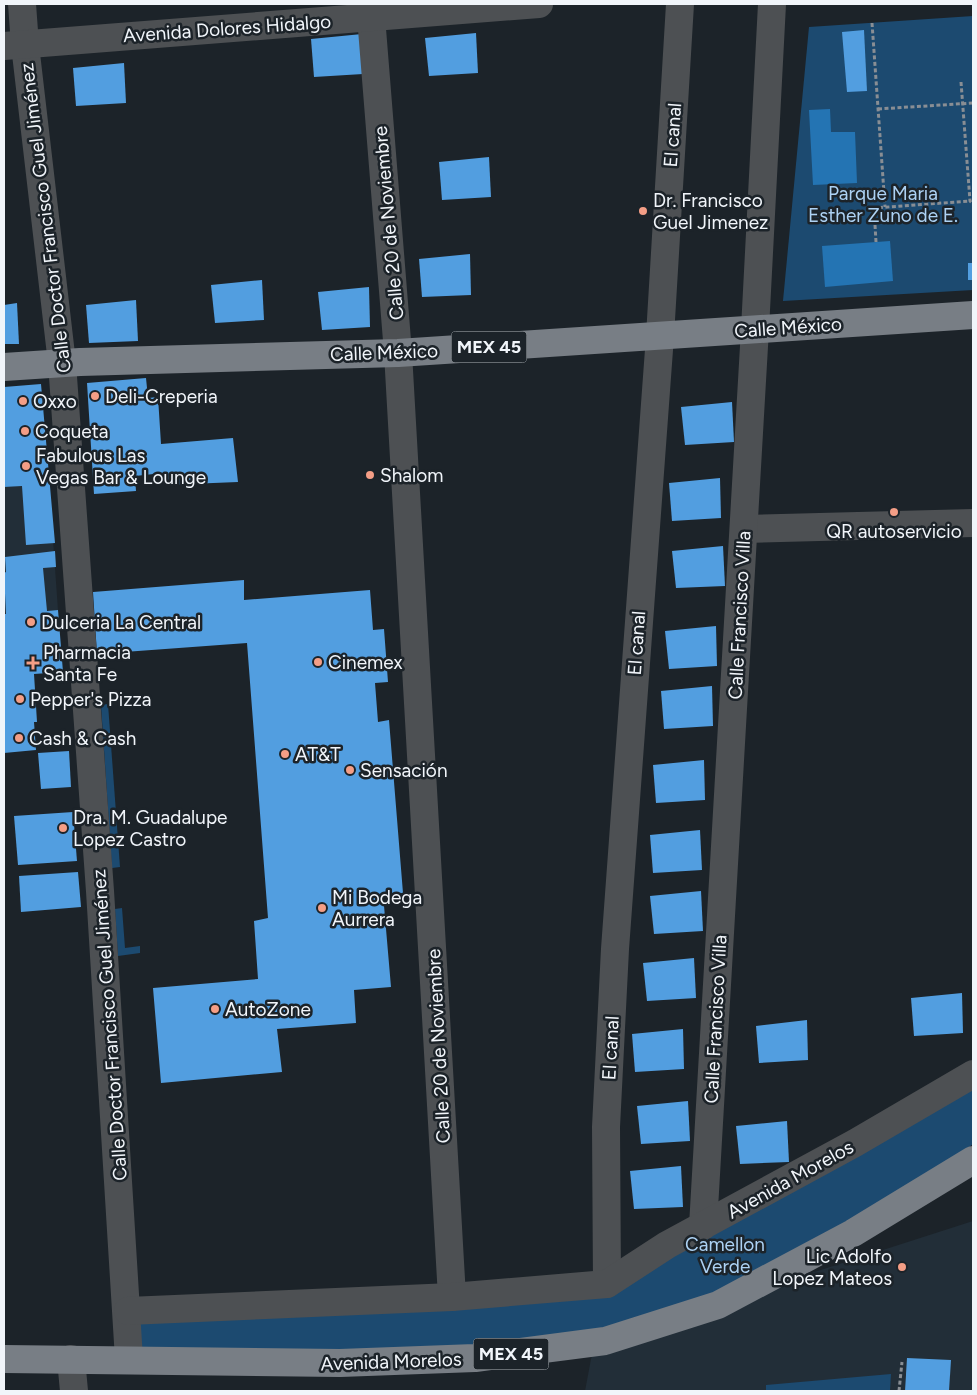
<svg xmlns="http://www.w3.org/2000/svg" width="977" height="1395" viewBox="0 0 977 1395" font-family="Figtree,sans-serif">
  <rect width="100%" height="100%" fill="#1c2329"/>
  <g fill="#222e38">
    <path d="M49,483l9,127 -54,4v-127z"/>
    <path d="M973,1221v170h-388l9,-48z"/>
  </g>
  <g fill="#1c4a70">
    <path d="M973,16v274l-190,11 26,-274z"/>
    <path d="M108,704l12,163 -8,1 -11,-163z"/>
    <path d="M122,908l3,40 15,-2v7l-22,3 -3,-47z"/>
    <path d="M973,1077v67l-114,86 -171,83 -190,42 -369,4 -2,-59 480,-16z"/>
    <path d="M891,1374l-1,17h-124v-6z"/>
  </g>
  <g fill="#2474b3">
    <path d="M830,109l1,23h24l2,51 -44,2 -4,-75z"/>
    <path d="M890,241l3,40 -68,6 -3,-41z"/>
  </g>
  <g fill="#529ee0">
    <path d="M864,30l3,61 -20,1 -5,-60z"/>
    <path d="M476,33l2,40 -49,3 -4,-38z"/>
    <path d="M362,34l1,40 -49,3 -3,-38z"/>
    <path d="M124,63l2,40 -50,3 -3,-38z"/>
    <path d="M489,157l2,40 -49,3 -3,-38z"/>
    <path d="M470,254l1,41 -49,2 -3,-38z"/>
    <rect x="968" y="263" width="5" height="17"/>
    <path d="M262,280l2,40 -49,3 -4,-38z"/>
    <path d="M369,287l1,40 -48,3 -4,-38z"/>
    <path d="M136,300l2,41 -49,2 -3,-38z"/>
    <path d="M17,303l2,41h-15v-39z"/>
    <path d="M146,378l2,20 10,-1 3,47 72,-6 5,44 -74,3 -1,-12 -28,3 1,15 -42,3 -7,-111z"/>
    <path d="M41,384l14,159 -29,2 -4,-59 -18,1v-100z"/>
    <path d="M732,402l2,40 -49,3 -4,-38z"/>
    <path d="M720,478l1,40 -49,3 -3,-38z"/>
    <path d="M723,546l2,40 -49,2 -4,-37z"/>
    <path d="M55,551l1,16 -13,1 4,43 11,-1 5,62 -29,2 3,48h-3l2,28 -32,3v-139h2l-2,-41 2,-1 -1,-15z"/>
    <path d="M244,580v20l126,-10 3,40 11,-1 4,53 -13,1 3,39 11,-2 14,173 -20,1 8,93 -37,3 2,33 -79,6 5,43 -121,11 -8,-95 105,-9 -4,-58 14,-3 -21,-275 -150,11 -4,-62z"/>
    <path d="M716,626l1,40 -48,3 -4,-38z"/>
    <path d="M712,686l1,40 -49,3 -3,-38z"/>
    <path d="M69,751l2,36 -30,2 -3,-36z"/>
    <path d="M704,760l1,40 -49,3 -3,-38z"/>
    <path d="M73,812l4,49 -59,4 -4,-49z"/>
    <path d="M700,830l2,40 -49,3 -3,-38z"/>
    <path d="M78,872l3,35 -60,5 -2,-36z"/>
    <path d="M701,891l2,40 -49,3 -4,-38z"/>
    <path d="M694,958l2,40 -49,3 -4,-38z"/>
    <path d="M962,993l1,40 -49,3 -3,-38z"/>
    <path d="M807,1020l1,40 -49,3 -3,-37z"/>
    <path d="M683,1029l1,40 -49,3 -3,-38z"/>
    <path d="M688,1101l2,40 -49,3 -4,-38z"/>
    <path d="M787,1121l2,41 -49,2 -4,-38z"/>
    <path d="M681,1166l2,41 -49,2 -4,-38z"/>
    <path d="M907,1358l44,2 -2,31h-44z"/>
  </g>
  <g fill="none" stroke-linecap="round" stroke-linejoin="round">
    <g stroke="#898e94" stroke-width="3" stroke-dasharray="4 2.5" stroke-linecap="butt">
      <path d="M872,23l13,184"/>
      <path d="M961,82l9,119 3,3"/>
      <path d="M878,109l95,-6"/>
      <path d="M876,242l-2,-34 96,-7"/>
      <path d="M899,1391l3,-29"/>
    </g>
    <g stroke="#4d5053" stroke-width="28">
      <path d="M22,4l3,41 37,318 38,528 29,468"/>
      <path d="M370,4l28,349 54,944"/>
      <path d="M4,46l535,-42"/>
      <path d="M744,529l229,-6"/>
      <path d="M703,1226l52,-897 17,-325"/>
      <path d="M607,1284l-1,-157 9,-178 45,-613 20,-332"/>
      <path d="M128,1311l324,-14 155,-13 60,-39 188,-102 118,-69"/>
      <path d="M71,1359l3,32"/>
    </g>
    <g stroke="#787e85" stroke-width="28">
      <path d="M4,367l76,-5 318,-9 575,-38"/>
      <path d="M4,1359l336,4 135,-5 130,-17 113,-36 135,-72 120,-73"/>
    </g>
  </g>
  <g fill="#f49e86" stroke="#1c2329" stroke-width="2">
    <circle cx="643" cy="211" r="5"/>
    <circle cx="95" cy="396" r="5"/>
    <circle cx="23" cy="401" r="5"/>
    <circle cx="25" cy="431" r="5"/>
    <circle cx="26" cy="466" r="5"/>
    <circle cx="370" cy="475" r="5"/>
    <circle cx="894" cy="512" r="5"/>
    <circle cx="31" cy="622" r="5"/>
    <circle cx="318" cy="662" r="5"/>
    <path d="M30.5 655.5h5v5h5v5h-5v5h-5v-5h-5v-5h5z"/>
    <circle cx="20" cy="699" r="5"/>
    <circle cx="19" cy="738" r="5"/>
    <circle cx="285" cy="754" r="5"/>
    <circle cx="350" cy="770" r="5"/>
    <circle cx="63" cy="828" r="5"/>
    <circle cx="322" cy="908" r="5"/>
    <circle cx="215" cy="1009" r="5"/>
    <circle cx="902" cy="1267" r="5"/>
  </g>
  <g text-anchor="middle" stroke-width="5" stroke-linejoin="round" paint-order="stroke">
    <g fill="#1c2329" stroke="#b1b6bb" stroke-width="1">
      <rect x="451.5" y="331.5" width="75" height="31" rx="4"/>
      <rect x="473.5" y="1338.5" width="75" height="31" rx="4"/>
    </g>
    <g font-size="18" font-weight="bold" fill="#f1f5fa">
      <text x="489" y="353">MEX 45</text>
      <text x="511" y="1360">MEX 45</text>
    </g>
    <g font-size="19" fill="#f1f5fa" stroke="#1c2329">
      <text transform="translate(227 28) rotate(-4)" y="7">Avenida Dolores Hidalgo</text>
      <text transform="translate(672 135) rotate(-86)" y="7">El canal</text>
      <text transform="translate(45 218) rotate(-97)" y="7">Calle Doctor Francisco Guel Jiménez</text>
      <text transform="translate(388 223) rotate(-95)" y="7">Calle 20 de Noviembre</text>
      <text transform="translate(788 327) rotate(-4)" y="7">Calle México</text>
      <text transform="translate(384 352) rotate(-2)" y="7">Calle México</text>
      <text transform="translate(739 615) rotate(-87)" y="7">Calle Francisco Villa</text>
      <text transform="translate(636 643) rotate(-86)" y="7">El canal</text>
      <text transform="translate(715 1019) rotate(-87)" y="7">Calle Francisco Villa</text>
      <text transform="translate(109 1025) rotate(-94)" y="7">Calle Doctor Francisco Guel Jiménez</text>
      <text transform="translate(438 1046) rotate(-93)" y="7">Calle 20 de Noviembre</text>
      <text transform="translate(610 1048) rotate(-87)" y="7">El canal</text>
      <text transform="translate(790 1179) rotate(-29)" y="7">Avenida Morelos</text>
      <text transform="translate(391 1361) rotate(-2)" y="7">Avenida Morelos</text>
    </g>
    <g font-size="19" fill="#add2f4" stroke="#1c2329">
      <text x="883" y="200">Parque Maria<tspan x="883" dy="22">Esther Zuno de E.</tspan></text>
      <text x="725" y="1251">Camellon<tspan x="725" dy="22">Verde</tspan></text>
    </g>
    <g font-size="19" fill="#f1f5fa" stroke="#1c2329" text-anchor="start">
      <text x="653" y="207">Dr. Francisco<tspan x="653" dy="22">Guel Jimenez</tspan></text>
      <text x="105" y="403">Deli-Creperia</text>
      <text x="33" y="408">Oxxo</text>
      <text x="35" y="438">Coqueta</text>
      <text x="36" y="462">Fabulous Las<tspan x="36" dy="22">Vegas Bar &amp; Lounge</tspan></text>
      <text x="380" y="482">Shalom</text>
      <text x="894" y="538" text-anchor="middle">QR autoservicio</text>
      <text x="41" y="629">Dulceria La Central</text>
      <text x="43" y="659">Pharmacia<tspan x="43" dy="22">Santa Fe</tspan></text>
      <text x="328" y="669">Cinemex</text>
      <text x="30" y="706">Pepper's Pizza</text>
      <text x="29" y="745">Cash &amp; Cash</text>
      <text x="295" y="761">AT&amp;T</text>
      <text x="360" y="777">Sensación</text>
      <text x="73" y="824">Dra. M. Guadalupe<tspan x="73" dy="22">Lopez Castro</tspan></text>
      <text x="332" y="904">Mi Bodega<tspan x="332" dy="22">Aurrera</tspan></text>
      <text x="225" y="1016">AutoZone</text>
      <text x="892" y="1263" text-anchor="end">Lic Adolfo<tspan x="892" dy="22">Lopez Mateos</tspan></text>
    </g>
  </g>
  <rect width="977" height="1395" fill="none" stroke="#f1f5fa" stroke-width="10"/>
</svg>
